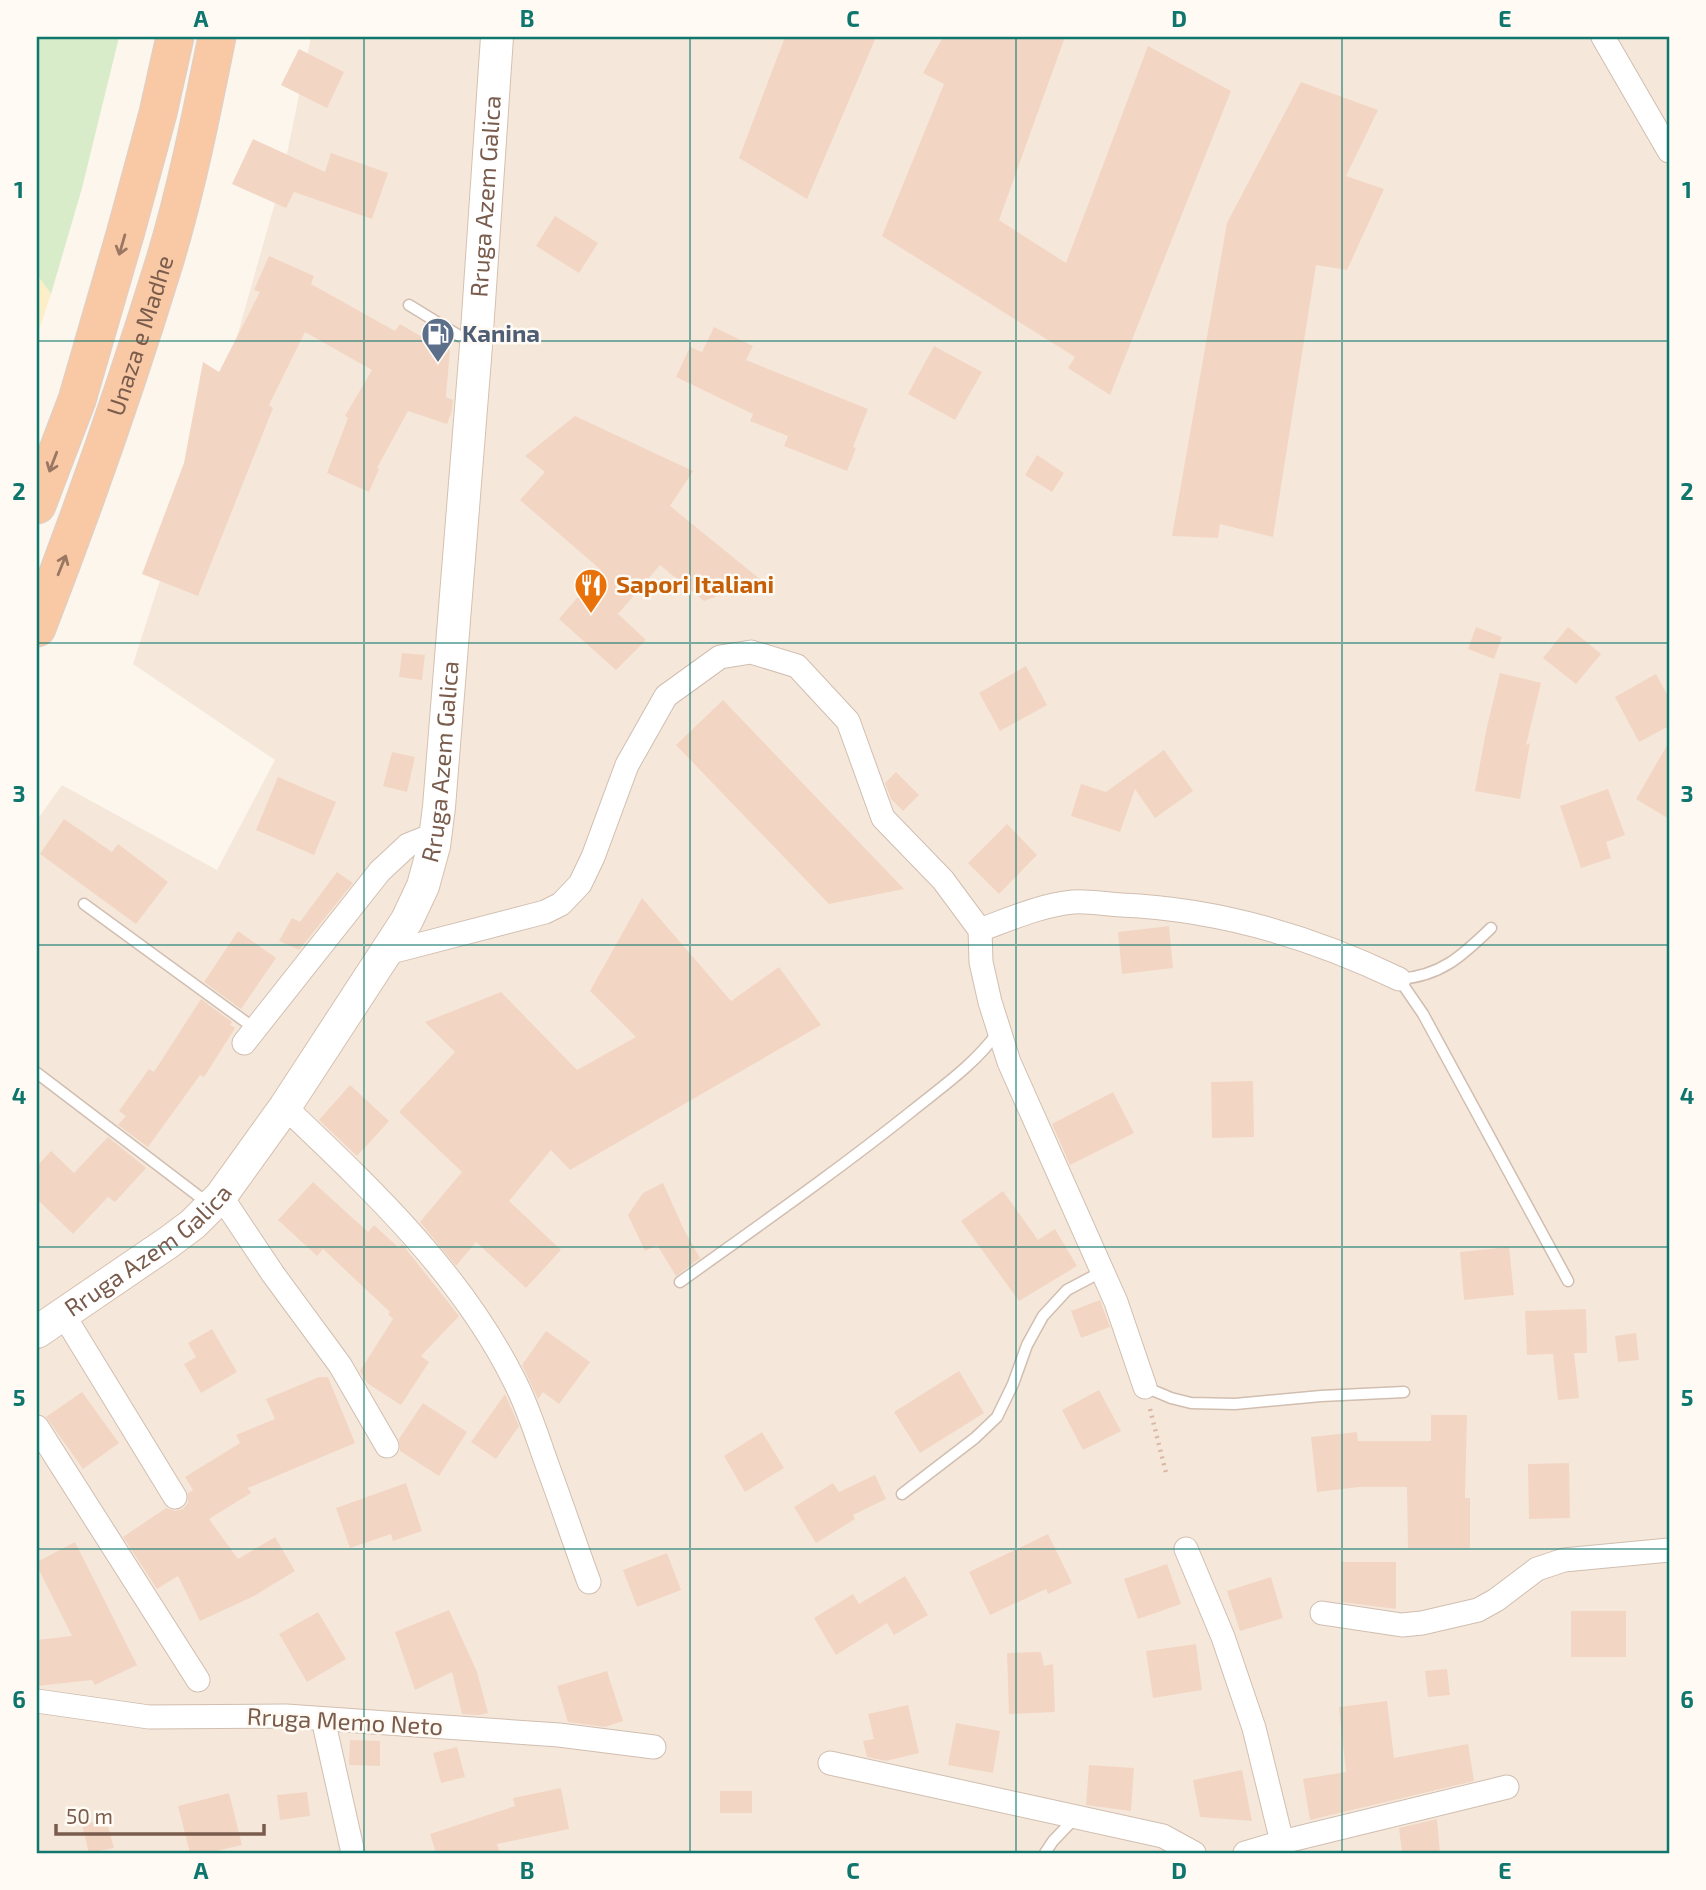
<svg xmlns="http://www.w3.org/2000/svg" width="1706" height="1890" viewBox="0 0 1706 1890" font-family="'Exo 2',sans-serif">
  <rect width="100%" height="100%" fill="#fdf6ec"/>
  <path fill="#f5e8da" d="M311,37h1358v1816h-1632v-1033l25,-35 155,85 58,-110 -142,-96 92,-285 57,-201z"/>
  <path fill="#d8ecc9" d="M37,37h82l-37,151 -31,106 -14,-19z"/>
  <path fill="#fcefc7" d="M37,275l14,19 -14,42z"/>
  <g fill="#f3d5c3">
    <path d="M785,37h91l-69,162 -68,-41z"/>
    <path d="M943,37h122l-66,183 67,43 82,-217 83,45 -121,304 -42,-27 7,-11 -193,-121 62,-152 -21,-11z"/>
    <path d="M299,49l45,23 -17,36 -46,-23z"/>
    <path d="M1301,82l77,28 -32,66 38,13 -37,81 -31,-5 -43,272 -53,-13 -2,14 -46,-2 55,-313z"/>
    <path d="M253,139l72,33 6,-19 57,20 -16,46 -78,-27 -8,16 -54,-24z"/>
    <path d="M555,216l43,27 -19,30 -43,-27z"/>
    <path d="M269,256l45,20 -3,8 84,47 5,-7 39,23 11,2 -4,48 7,3 -1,11 -5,13 -39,-13 -31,57 2,1 -10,23 -42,-19 21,-55 -3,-2 27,-46 -67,-38 -36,73 4,3 -75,188 -56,-22 42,-111 19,-101 16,10 41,-80 -6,-2z"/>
    <path d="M714,327l39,19 -7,14 122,49 -15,38 3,1 -9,23 -63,-25 4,-10 -38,-15 3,-7 -77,-37 14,-30 12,5z"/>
    <path d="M934,346l48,26 -27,48 -47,-26z"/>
    <path d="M575,416l118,55 -23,35 91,74 -57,21 -44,-36 -42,49 28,26 -30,30 -57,-51 42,-49 -81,-70 25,-28 -20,-16z"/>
    <path d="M1037,455l27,18 -12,19 -27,-17z"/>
    <path d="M1476,627l26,10 -8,22 -26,-10z"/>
    <path d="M1568,627l33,27 -25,30 -33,-26z"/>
    <path d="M402,653l23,2 -3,25 -23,-3z"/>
    <path d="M1026,666l21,39 -47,26 -21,-38z"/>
    <path d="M1500,673l41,10 -15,62 4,-2 -10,56 -45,-8 11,-60z"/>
    <path d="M1656,674l13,24v28l-30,16 -24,-45z"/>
    <path d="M723,700l181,189 -75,15 -153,-159z"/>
    <path d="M1669,742v77l-33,-20z"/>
    <path d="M1164,750l29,41 -38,27 -20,-29 -15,43 -49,-16 10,-32 25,8z"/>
    <path d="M392,752l23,5 -8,35 -24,-6z"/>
    <path d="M896,772l23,23 -16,16 -12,-12 -6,-16z"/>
    <path d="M278,777l58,25 -22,53 -58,-25z"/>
    <path d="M1608,789l17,46 -19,7 5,16 -30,10 -21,-62z"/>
    <path d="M64,819l48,33 6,-8 50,38 -32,42 -96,-70z"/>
    <path d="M1007,824l30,31 -38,39 -31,-31z"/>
    <path d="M337,872l16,11 -54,67 -20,-9 13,-23 8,4z"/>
    <path d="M642,898l89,103 48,-34 42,58 -251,145 -19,-20 -42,51 52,49 -35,38 -50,-46 -20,24 -36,-44 42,-50 -63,-60 56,-60 -30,-30 76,-30 76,78 59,-33 -46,-46z"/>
    <path d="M1169,926l4,42 -51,6 -4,-42z"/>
    <path d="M238,931l38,27 -35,51 -37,-27z"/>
    <path d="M201,999l31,23 -2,3 5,3 -31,49 -4,-2 -52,72 -30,-22 8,-9 -7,-5 30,-42 5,3z"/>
    <path d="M1253,1081l1,56 -42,1 -1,-56z"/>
    <path d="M350,1085l39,36 -32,35 -38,-36z"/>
    <path d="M1113,1092l21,41 -64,32 -18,-41z"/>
    <path d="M108,1137l38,31 -31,34 -7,-5 -35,37 -36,-35v-33l14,-15 23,22z"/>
    <path d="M313,1182l55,50 6,-7 25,23 3,-4 57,72 -38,40 8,6 -28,43 -34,-22 -7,-12 33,-52 -5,-5 2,-2 -67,-63 -6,7 -39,-36z"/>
    <path d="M663,1183l21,47 16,28 -24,18 -19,-31 -12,6 -17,-36 15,-22z"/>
    <path d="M1003,1191l35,49 17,-11 22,37 -58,35 -58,-80z"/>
    <path d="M1509,1247l5,48 -50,5 -4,-48z"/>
    <path d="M1100,1300l10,27 -29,11 -10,-27z"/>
    <path d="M1586,1309l1,44h-13l5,45 -21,2 -5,-46 -26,1 -2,-44z"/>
    <path d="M212,1329l25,43 -36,21 -17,-29 12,-7 -8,-14z"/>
    <path d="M546,1331l44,31 -31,42 -16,-12 -5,7 -16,-34z"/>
    <path d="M1636,1333l3,27 -21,2 -3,-26z"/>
    <path d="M959,1371l25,42 -64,40 -26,-41z"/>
    <path d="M319,1377h9l27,66 -107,45 3,5 -42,26 29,40 37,-22 20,34 -41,25 -54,25 -22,-45 -21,13 -34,-52 43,-29 9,3 8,-2 5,-6v-10l5,-3 -8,-13 55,-34 -4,-8 39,-16 -9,-20z"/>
    <path d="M1099,1390l22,41 -38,19 -21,-40z"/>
    <path d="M82,1392l37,51 -36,26 -37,-52z"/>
    <path d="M505,1394l14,32 -23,33 -25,-17z"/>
    <path d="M423,1403l44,29 -28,44 -39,-25 -1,-12z"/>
    <path d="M1431,1415h36l-2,83h5v50h-62l-1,-61h-48l-42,5 -6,-55 46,-5 1,9h73z"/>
    <path d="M762,1432l22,36 -39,24 -21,-36z"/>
    <path d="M1569,1463l1,55 -41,1 -1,-55z"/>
    <path d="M875,1475l11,24 -33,16 2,4 -39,24 -22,-36 39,-24 6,9z"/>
    <path d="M406,1483l16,48 -29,10 -2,-7 -41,14 -14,-40z"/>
    <path d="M1048,1534l24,49 -24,11 -2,-5 -56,26 -21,-43z"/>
    <path d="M75,1542l62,123 -42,20 -3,-5 -55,6v-46l35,-4 -35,-70v-4z"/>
    <path d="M667,1553l14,37 -44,17 -14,-37z"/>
    <path d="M1341,1562h55v47l-55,-7z"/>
    <path d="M1167,1564l14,40 -43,15 -14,-40z"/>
    <path d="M905,1576l23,39 -34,20 -7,-12 -51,32 -22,-37 39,-24 6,10z"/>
    <path d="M1271,1577l12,41 -43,13 -13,-40z"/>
    <path d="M449,1610l28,62 11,41 -9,2 -17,-1 -10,-42 -37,18 -20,-58z"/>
    <rect x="1571" y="1611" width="55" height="46"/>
    <path d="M318,1612l28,47 -39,23 -28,-48z"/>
    <path d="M1196,1644l6,46 -49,8 -7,-47z"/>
    <path d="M1041,1652l3,14 9,-2 2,48 -46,2 -2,-61z"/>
    <path d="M1447,1669l3,26 -22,2 -3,-26z"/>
    <path d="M607,1671l16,50 -18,6 -37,-5 -11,-36z"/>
    <path d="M1387,1701l7,57 74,-14 6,37 -164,39 -7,-41 43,-7 -7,-65z"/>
    <path d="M908,1705l11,48 -33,8 -19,-4 -4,-16 11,-2 -6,-25z"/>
    <path d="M956,1723l44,8 -7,42 -45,-8z"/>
    <path d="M350,1740l30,1v25l-31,-1z"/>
    <path d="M457,1747l8,30 -24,6 -8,-30z"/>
    <path d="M1089,1765l45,3 -3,43 -45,-6z"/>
    <path d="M1242,1770l10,51 -52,-4 -7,-37z"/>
    <path d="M561,1788l8,41 -72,15 3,9h-64l-6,-19 85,-28 -2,-8z"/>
    <rect x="720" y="1791" width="32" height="22"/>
    <path d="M307,1792l3,24 -30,4 -3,-25z"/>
    <path d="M229,1793l13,52 -35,8h-17l-12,-47z"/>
    <path d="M106,1819l8,29 -25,5 -7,-28z"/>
    <path d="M1437,1819l3,34h-38l-3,-25z"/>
  </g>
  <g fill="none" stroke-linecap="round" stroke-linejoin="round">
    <defs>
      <g id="service">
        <path d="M409,305l62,38"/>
        <path d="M84,904l170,124"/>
        <path d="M1399,979l24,35 145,267"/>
        <path d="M1399,979c42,-3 63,-23 92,-51"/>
        <path d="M37,1073l172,131"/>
        <path d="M680,1282c78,-56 157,-111 232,-171 31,-25 63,-47 86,-79"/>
        <path d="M1145,1387l26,11 20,5 44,1 86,-8 83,-4"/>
        <path d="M902,1494l73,-56 22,-21 16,-33 14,-39 16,-29 24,-26 34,-18"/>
        <path d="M1045,1853l8,-12 22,-23"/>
      </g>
      <g id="minor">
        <path d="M1603,37l66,114"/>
        <path d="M980,930c30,-11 61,-25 93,-28 15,-1 32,2 48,3 96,4 191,32 278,74"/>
        <path d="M387,953l158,-41 16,-8 19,-20 13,-27 34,-92 39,-69 54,-39 31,-5 46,14 51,55 35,97 60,62 37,50 1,32 9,40 19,60 107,240 29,85"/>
        <path d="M244,1043l136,-172 28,-26 28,-11"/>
        <path d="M285,1107c85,81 174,164 228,271 15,28 24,59 35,89 14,38 27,77 41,115"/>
        <path d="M221,1196l52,78 67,91 47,81"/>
        <path d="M63,1314l112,183"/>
        <path d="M37,1427l161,253"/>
        <path d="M1186,1549l37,88 31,91 28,114 -37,11"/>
        <path d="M1322,1613l80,12 20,-2 56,-13 18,-10 41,-31 27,-9 105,-10"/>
        <path d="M37,1701l112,16 137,-1 273,19 95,12"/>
        <path d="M323,1719l30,134"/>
        <path d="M830,1763l333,73 31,17"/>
        <path d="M1282,1842l225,-55"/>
      </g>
      <g id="secondary">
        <path id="s1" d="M37,1332l132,-90 24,-18 28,-28 64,-89 122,-187 16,-34 11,-40 5,-39 37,-461 21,-309"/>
      </g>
      <g id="trunk">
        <path d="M37,505l40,-105 49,-169 32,-118 17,-76"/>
        <path id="s2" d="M37,628c47,-121 90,-244 128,-368 22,-73 37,-149 52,-223"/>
      </g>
    </defs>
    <use href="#service" stroke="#d1beb0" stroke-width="13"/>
    <use href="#minor" stroke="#d1beb0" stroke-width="25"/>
    <use href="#secondary" stroke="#d6c0b0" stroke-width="34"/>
    <use href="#trunk" stroke="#dad1cd" stroke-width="39"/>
    <path stroke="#d9b8a5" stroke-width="4.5" stroke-dasharray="2 5" stroke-linecap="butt" d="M1150,1409l16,64"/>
    <use href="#service" stroke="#fff" stroke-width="10"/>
    <use href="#minor" stroke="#fff" stroke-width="23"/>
    <use href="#secondary" stroke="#fff" stroke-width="32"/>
    <use href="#trunk" stroke="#f9c8a4" stroke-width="37"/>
  </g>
  <defs><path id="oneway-shaft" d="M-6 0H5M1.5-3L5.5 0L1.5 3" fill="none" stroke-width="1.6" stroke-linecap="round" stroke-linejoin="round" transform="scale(1.75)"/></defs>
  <g stroke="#9a7763">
    <use href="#oneway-shaft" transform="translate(122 245) rotate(106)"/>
    <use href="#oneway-shaft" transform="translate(53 462) rotate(111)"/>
    <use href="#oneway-shaft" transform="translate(62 565) rotate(-68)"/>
  </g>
  <path fill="none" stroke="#0f766e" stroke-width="2" stroke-opacity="0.55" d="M364,37v1816M690,37v1816M1016,37v1816M1342,37v1816M37,341h1632M37,643h1632M37,945h1632M37,1247h1632M37,1549h1632"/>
  <defs>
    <symbol id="fuel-pin" viewBox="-11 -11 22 30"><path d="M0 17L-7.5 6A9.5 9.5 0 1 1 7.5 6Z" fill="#5c6f8a" stroke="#fffaf3"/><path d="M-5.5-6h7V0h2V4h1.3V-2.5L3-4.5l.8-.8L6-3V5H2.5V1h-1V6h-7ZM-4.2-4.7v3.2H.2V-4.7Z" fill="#fff"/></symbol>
    <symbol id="restaurant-pin" viewBox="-11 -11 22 30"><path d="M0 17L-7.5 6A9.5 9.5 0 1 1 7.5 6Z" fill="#e8710a" stroke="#fffaf3"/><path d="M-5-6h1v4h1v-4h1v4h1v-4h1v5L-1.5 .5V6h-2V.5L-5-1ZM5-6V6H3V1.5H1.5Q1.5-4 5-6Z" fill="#fff"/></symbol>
  </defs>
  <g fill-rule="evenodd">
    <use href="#fuel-pin" x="419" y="315" width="38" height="52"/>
    <use href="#restaurant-pin" x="572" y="566" width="38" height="52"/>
  </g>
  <g text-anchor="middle" stroke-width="5" stroke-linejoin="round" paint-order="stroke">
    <g font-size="24" fill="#7a5c4d" stroke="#fffaf3">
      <text dy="8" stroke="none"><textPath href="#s1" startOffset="1293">Rruga Azem Galica</textPath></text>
      <text dy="8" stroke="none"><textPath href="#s2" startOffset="310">Unaza e Madhe</textPath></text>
      <text dy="8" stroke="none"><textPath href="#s1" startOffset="726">Rruga Azem Galica</textPath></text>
      <text dy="8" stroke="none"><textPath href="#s1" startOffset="138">Rruga Azem Galica</textPath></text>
      <text transform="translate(345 1722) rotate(3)" y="8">Rruga Memo Neto</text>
    </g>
    <g font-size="24" font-weight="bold" fill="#4e5e75" stroke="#fffaf3" text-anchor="start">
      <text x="462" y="342">Kanina</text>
    </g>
    <g font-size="24" font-weight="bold" fill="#c56008" stroke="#fffaf3" text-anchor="start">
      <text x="616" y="593">Sapori Italiani</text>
    </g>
  </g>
  <rect width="1706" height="1890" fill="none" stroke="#fffaf3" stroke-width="77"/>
  <path d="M56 1824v10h208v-10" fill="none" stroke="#7a5c4d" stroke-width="3.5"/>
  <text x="66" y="1824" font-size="21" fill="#7a5c4d" stroke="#fffaf3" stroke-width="5" paint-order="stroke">50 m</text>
  <rect x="38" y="38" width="1630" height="1814" fill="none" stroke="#0f766e" stroke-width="2.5"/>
  <g font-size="23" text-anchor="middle" font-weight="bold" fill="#0f766e">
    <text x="201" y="27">A</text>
    <text x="527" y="27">B</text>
    <text x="853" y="27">C</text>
    <text x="1179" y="27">D</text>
    <text x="1505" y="27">E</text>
    <text x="19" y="198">1</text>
    <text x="1687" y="198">1</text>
    <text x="19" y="500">2</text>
    <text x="1687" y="500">2</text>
    <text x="19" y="802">3</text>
    <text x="1687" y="802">3</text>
    <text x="19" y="1104">4</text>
    <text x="1687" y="1104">4</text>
    <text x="19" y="1406">5</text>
    <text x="1687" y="1406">5</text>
    <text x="19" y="1708">6</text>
    <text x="1687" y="1708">6</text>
    <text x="201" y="1879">A</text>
    <text x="527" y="1879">B</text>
    <text x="853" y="1879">C</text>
    <text x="1179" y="1879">D</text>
    <text x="1505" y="1879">E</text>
  </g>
</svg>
